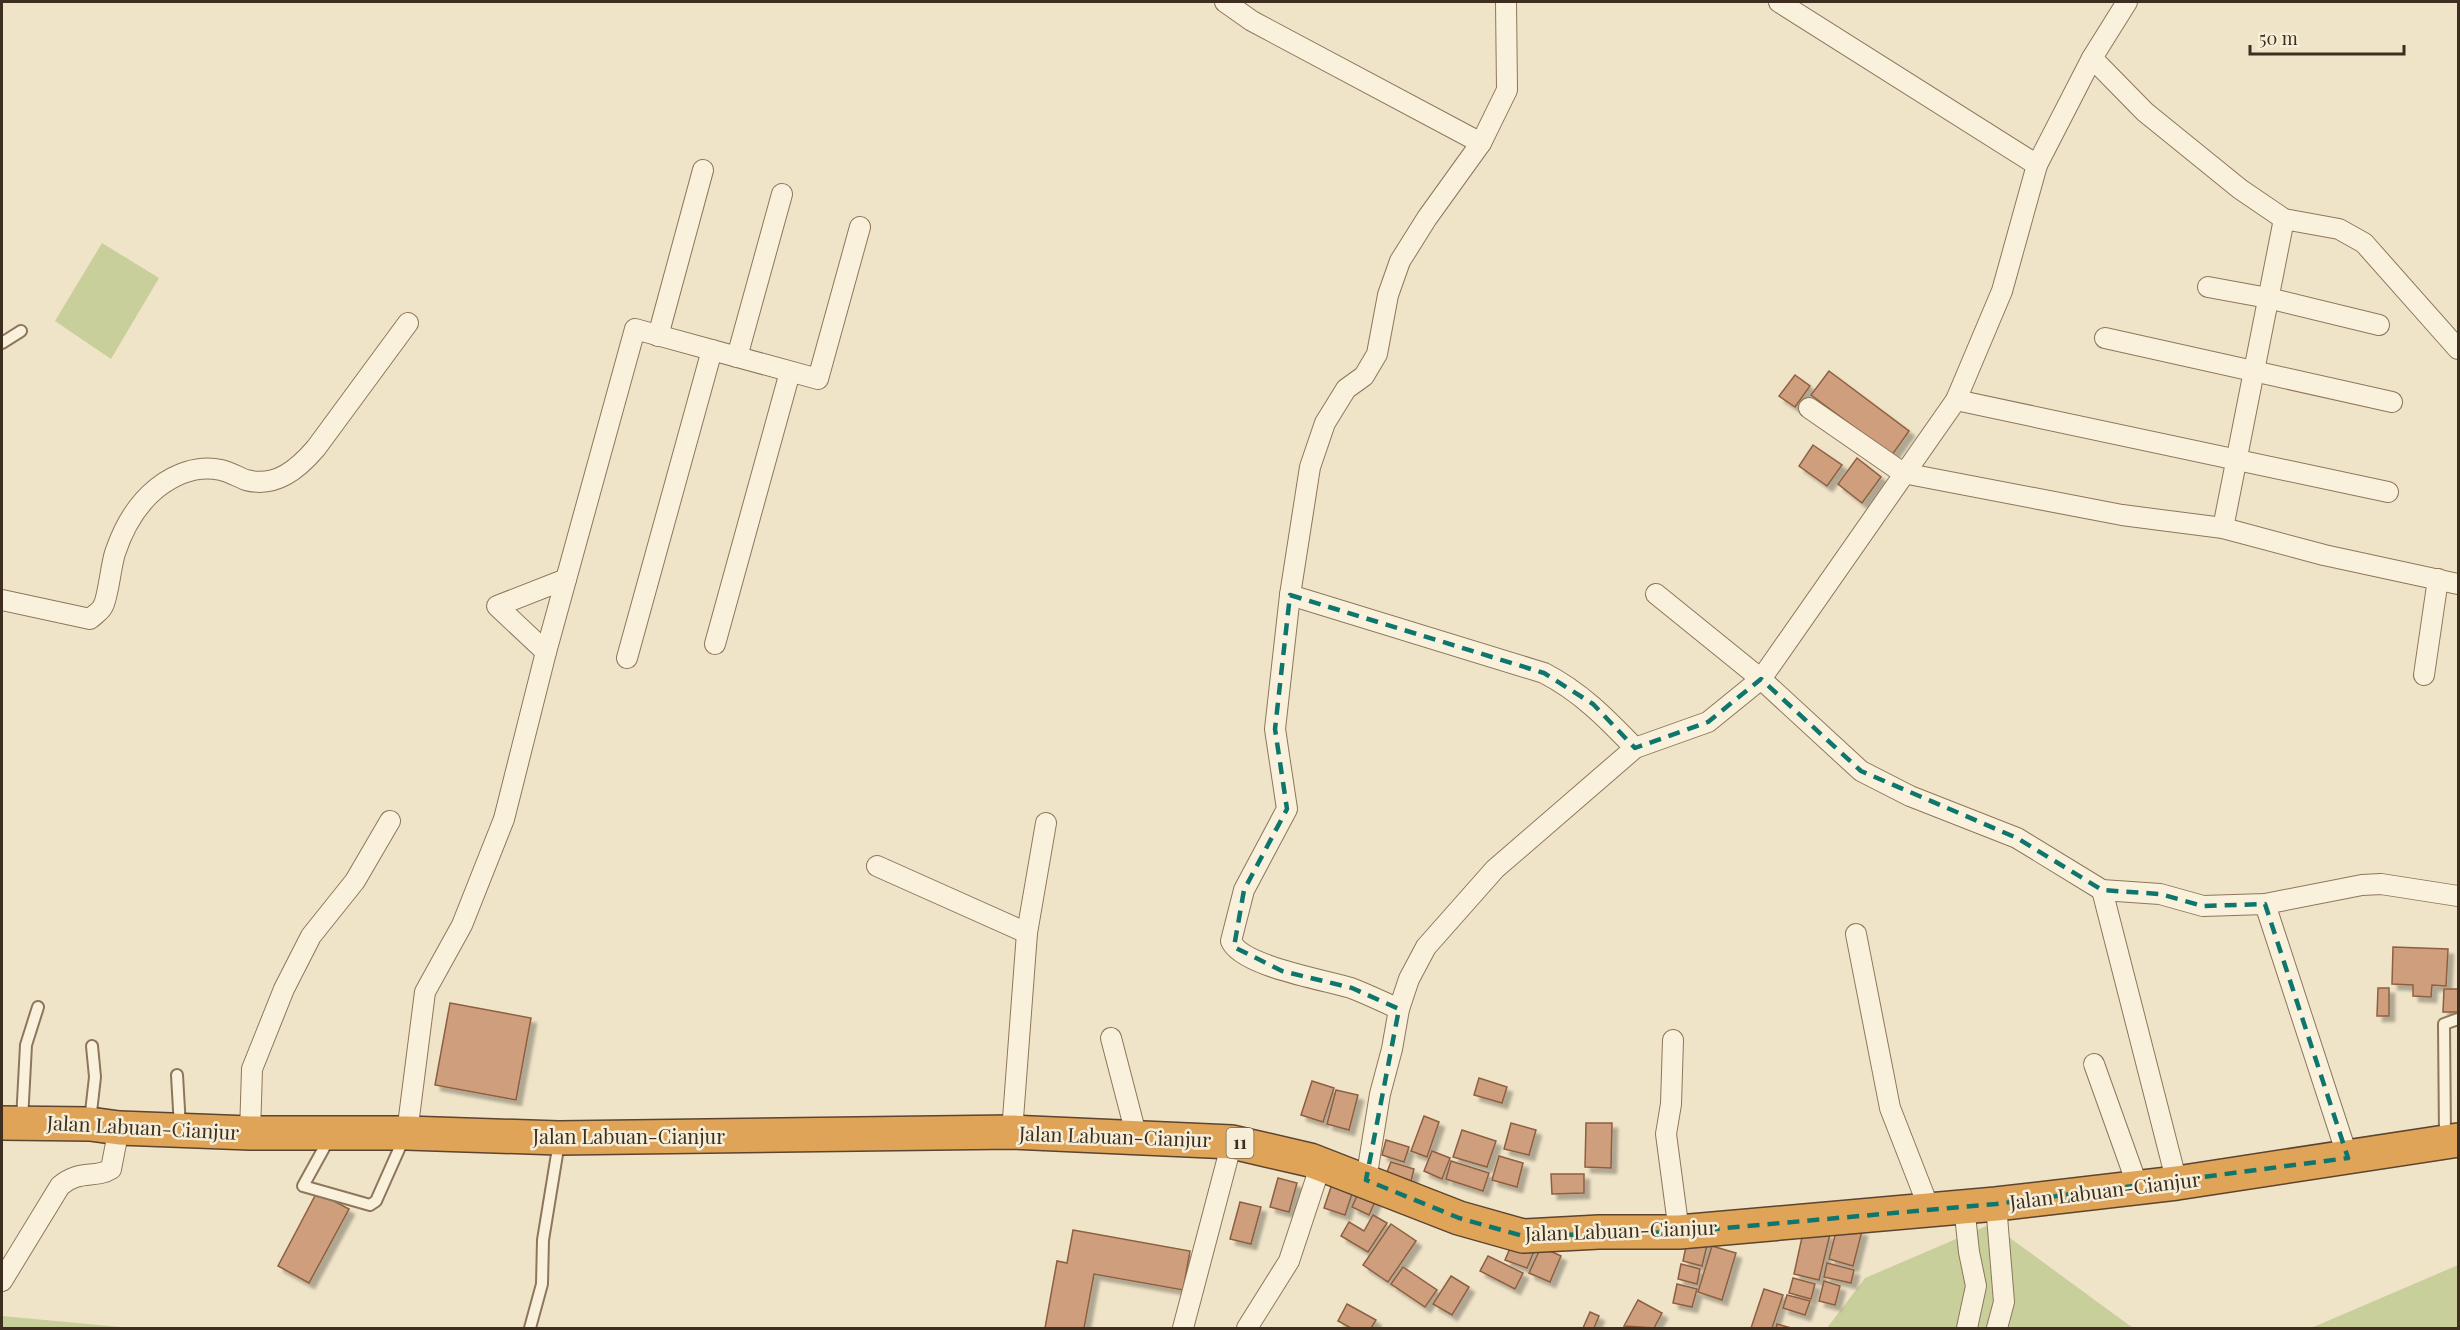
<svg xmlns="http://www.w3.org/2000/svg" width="2460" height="1330" viewBox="0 0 2460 1330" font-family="'Playfair Display',serif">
  <defs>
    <filter id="shadow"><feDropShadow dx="5.5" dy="5.5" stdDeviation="1.5" flood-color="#0004"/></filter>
  </defs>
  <rect width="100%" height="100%" fill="#f0e4c8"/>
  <g fill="#c9cf9b">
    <path d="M102,243l57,35 -48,81 -56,-38z"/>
    <path d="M1991,1224l142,104h-306l38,-50z"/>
    <path d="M2458,1265v63h-147z"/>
    <path d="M2,1316l129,12h-129z"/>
  </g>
  <g fill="#cf9f7d" stroke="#8d5f41" stroke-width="1.5" filter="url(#shadow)">
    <path d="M1829,371l80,60 -17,24 -81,-60z"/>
    <path d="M1795,375l15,11 -15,21 -16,-11z"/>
    <path d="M1813,445l29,20 -15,21 -28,-20z"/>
    <path d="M1857,458l24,19 -19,26 -24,-19z"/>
    <path d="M2393,947l55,2 -2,37 -14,-1 -1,12 -18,-1v-11l-21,-1z"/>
    <path d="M2378,988h11v28h-12z"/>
    <path d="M2444,989h14v23h-15z"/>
    <path d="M450,1003l81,15 -15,82 -81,-15z"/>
    <path d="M1479,1078l28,9 -5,16 -28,-8z"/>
    <path d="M1312,1081l22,7 -11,34 -22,-7z"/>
    <path d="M1336,1090l22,5 -9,35 -22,-6z"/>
    <path d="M1424,1116l15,6 -12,35 -16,-6z"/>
    <path d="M1511,1123l25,7 -7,25 -25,-6z"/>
    <path d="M1586,1123h26l-1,45 -26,-1z"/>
    <path d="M1462,1130l34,11 -9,26 -34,-10z"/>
    <path d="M1386,1140l23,7 -5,15 -22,-7z"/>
    <path d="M1432,1151l18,7 -8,21 -18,-8z"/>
    <path d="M1499,1156l24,7 -6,24 -25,-7z"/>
    <path d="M1451,1161l38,12 -6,18 -37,-12z"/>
    <path d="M1391,1162l23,7 -4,16 -23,-13z"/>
    <path d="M1551,1174h33v19l-32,1z"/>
    <path d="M1278,1178l19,5 -8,29 -19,-5z"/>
    <path d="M1333,1181l21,7 -9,27 -21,-7z"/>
    <path d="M1360,1189l17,8 -8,18 -17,-8z"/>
    <path d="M317,1192l32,17 -40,74 -31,-17z"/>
    <path d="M1240,1202l21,5 -10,37 -21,-5z"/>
    <path d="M1373,1215l14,8 -19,29 -27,-16 8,-14 15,9z"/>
    <path d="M1391,1224l25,17 -28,41 -25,-17z"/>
    <path d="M1838,1224l24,7 -9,35 -24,-7z"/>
    <path d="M1804,1228l26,6 -11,46 -25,-6z"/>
    <path d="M1073,1230l117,21 -7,39 -89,-16 -10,54h-39l12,-67 10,2z"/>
    <path d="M1688,1236l20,5 -6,25 -19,-5z"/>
    <path d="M1513,1241l22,8 -8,19 -22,-8z"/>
    <path d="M1712,1246l24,7 -14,47 -24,-8z"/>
    <path d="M1541,1247l20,9 -11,26 -21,-9z"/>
    <path d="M1488,1256l35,17 -8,16 -35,-18z"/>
    <path d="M1827,1263l27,7 -3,13 -27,-6z"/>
    <path d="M1681,1264l19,5 -3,15 -19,-5z"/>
    <path d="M1403,1267l34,23 -12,17 -34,-23z"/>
    <path d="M1451,1276l18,11 -17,28 -19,-11z"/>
    <path d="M1793,1278l22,6 -4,15 -22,-6z"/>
    <path d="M1824,1281l16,5 -5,19 -16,-4z"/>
    <path d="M1677,1284l20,5 -5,18 -19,-4z"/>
    <path d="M1764,1289l19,6 -11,33h-21z"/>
    <path d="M1787,1295l23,6 -5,14 -22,-7z"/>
    <path d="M1638,1300l24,13 -8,15 -30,-2z"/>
    <path d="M1347,1304l29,16 -5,8h-20l-13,-7z"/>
    <path d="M1590,1312l9,4 -5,12h-11z"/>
    <path d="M1777,1324l14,4h-15z"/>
  </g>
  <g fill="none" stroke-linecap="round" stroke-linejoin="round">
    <defs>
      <g id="lane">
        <path d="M2,343l19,-12"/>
        <path d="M177,1075l3,52"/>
        <path d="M22,1120l4,-75 12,-38"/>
        <path d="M90,1121l5,-44 -3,-31"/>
        <path d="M330,1137l-27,49 67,19 6,-4 28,-63"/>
        <path d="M2445,1137l-1,-113 14,-5"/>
        <path d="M530,1328l12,-44 1,-44 16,-98"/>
      </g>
      <g id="street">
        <path d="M1225,2l27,19 229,122"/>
        <path d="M1779,2l258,163 55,-107 35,-56"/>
        <path d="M2092,58l53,54 95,77 44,30 55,10 25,14 94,106"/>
        <path d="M2208,287l60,11 111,27"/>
        <path d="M658,336l45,-166"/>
        <path d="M2105,338l287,64"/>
        <path d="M737,357l45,-163"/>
        <path d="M1956,400l432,92"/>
        <path d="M1809,408l94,65 219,42 101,13 101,27 134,29"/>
        <path d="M2223,528l61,-309"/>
        <path d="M1656,594l105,85 100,92 49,25 107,42 85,52 58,4 43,12 62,-2 97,-19 19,-1 77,12"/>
        <path d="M1290,595l254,78c37,19 63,46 91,75"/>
        <path d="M2,600l88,19c4,-4 11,-8 13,-13 5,-8 8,-41 12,-53 8,-24 22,-49 42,-65 18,-14 41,-23 64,-18 9,2 17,7 25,10 30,8 52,-11 70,-32l92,-125"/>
        <path d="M715,644l75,-272"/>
        <path d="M546,652l-49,-46 69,-27"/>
        <path d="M627,658l85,-308"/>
        <path d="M2424,675l14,-96"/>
        <path d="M877,866l150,67"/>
        <path d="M2102,890l75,293"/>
        <path d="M2265,904l83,254"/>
        <path d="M1856,934l34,174 39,100"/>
        <path d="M1399,1009c-16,-7 -32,-15 -48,-21 -26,-8 -110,-22 -120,-47l13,-51 43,-81 -12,-80 15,-134 20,-128 15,-44 21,-34 18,-13 13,-22 11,-59 12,-34 27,-43 54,-75 26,-53 -1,-88"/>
        <path d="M1111,1038l26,100"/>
        <path d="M1673,1040l-2,64 -5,30 13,98"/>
        <path d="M2094,1064l44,123"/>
        <path d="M1012,1132l15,-199 19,-110"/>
        <path d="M250,1133l2,-64 32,-80 27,-53 44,-55 35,-60"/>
        <path d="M407,1133l18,-141 37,-67 42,-106 42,-167 89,-323 183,50 42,-152"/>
        <path d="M1366,1180l14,-86 12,-45 7,-40 10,-30 17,-32 69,-78 140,-121 73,-26 53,-43 195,-279 46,-109 35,-126"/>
        <path d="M1996,1204l8,98 -7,26"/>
        <path d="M1964,1206l5,46 7,34 -9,42"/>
        <path d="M2,1281l58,-95c19,-17 35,-7 51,-17l8,-41"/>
        <path d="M1183,1328l49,-186"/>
        <path d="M1247,1328l42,-67 32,-97"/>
      </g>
      <path id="highway" d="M2,1123l88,1 29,4 131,5h157l152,5 453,-6 220,10 78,18 149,58 64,18 76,-4h80l317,-28 181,-21 281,-43"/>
    </defs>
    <use href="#lane" stroke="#8d765c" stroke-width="14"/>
    <use href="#street" stroke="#8d765c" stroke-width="22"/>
    <use href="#highway" stroke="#5b4430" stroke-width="36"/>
    <use href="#lane" stroke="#faf1dc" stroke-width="10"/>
    <use href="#street" stroke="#faf1dc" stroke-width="20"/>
    <use href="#highway" stroke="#e0a458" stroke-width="33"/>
  </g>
  <path fill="none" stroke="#0f766e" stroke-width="4.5" stroke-dasharray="12 8" stroke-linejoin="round" d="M1290,595l254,78 49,31 42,44 73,-26 53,-43 100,92 156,67 85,52 58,4 43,12 62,-2 83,254 -352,46 -317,28 -156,4 -64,-18 -93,-38 33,-171 -47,-21 -70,-17 -48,-24 10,-57 43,-81 -12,-80z"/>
  <g text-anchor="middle" stroke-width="5" stroke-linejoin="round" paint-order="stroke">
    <rect fill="#f7eed8" stroke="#756857" stroke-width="1.5" x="1226.5" y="1128" width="27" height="30" rx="4.5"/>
    <g font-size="18" font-weight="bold" fill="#3d2e20">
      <text x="1240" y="1149">11</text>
    </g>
    <g font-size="20" fill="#3d2e20" stroke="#f7eed8">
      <text transform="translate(143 1128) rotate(3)" y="7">Jalan Labuan-Cianjur</text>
      <text x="629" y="1144">Jalan Labuan-Cianjur</text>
      <text transform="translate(1115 1137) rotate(2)" y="7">Jalan Labuan-Cianjur</text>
      <text transform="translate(2105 1191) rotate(-7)" y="7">Jalan Labuan-Cianjur</text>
      <text transform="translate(1621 1231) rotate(-2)" y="7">Jalan Labuan-Cianjur</text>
    </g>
  </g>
  <rect width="2460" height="1330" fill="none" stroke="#3d2e20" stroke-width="6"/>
  <path d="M2250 45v9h154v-9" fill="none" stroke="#3d2e20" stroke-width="3"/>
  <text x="2259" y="45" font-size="18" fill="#3d2e20" stroke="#f7eed8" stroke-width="4.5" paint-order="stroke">50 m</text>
</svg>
